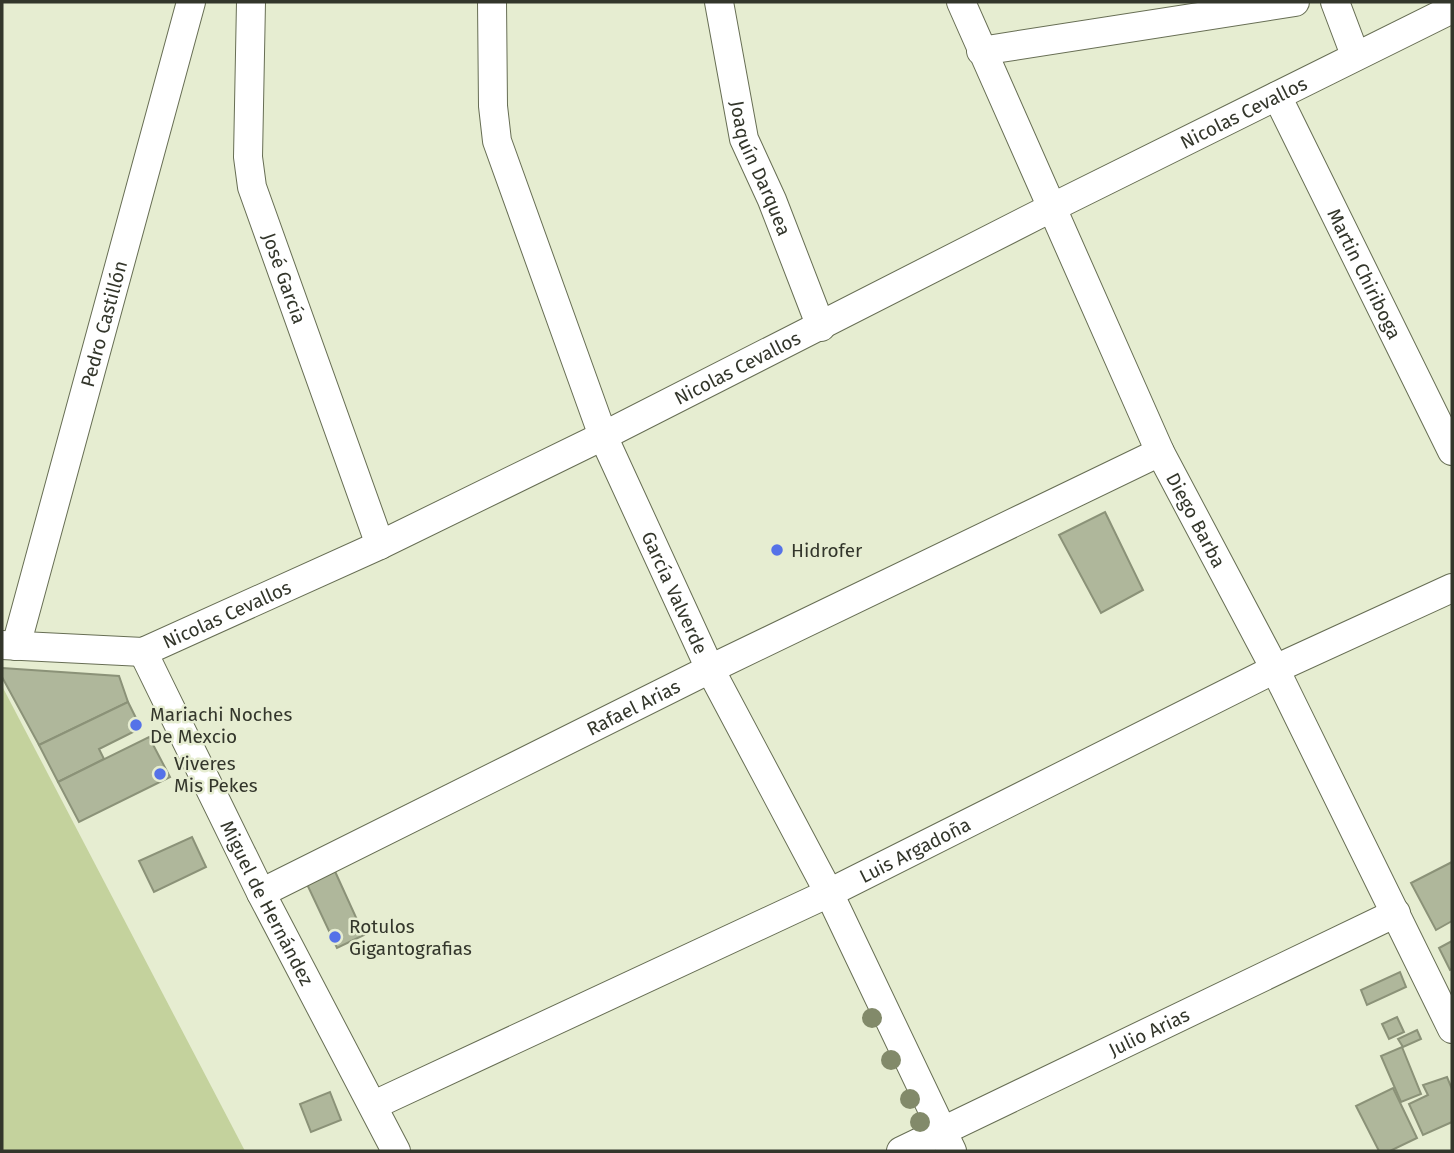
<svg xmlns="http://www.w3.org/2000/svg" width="1454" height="1153" viewBox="0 0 1454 1153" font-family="'Fira Sans',sans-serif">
  <rect width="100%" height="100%" fill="#e6edd1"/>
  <path fill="#c4d29d" d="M2,686l243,465h-243z"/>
  <g fill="#afb79b" stroke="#8b9278" stroke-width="2">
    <path d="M1105,512l38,78 -42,23 -42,-78z"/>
    <path d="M2,668l117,8 9,26 -89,43 -37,-68z"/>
    <path d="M128,702l13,26 -42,21 5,10 -46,23 -19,-37z"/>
    <path d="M149,737l21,40 -91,45 -21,-40z"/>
    <path d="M192,837l14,30 -52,25 -15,-31z"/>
    <path d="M1452,862v59l-16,9 -25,-47z"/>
    <path d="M333,867l31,68 -27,13 -32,-68z"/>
    <path d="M1452,941v28l-2,1 -11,-22z"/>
    <path d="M1400,972l6,15 -39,18 -6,-15z"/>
    <path d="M1397,1017l7,15 -15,7 -7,-15z"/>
    <path d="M1417,1030l4,9 -18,8 -5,-8z"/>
    <path d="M1402,1047l19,47 -20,8 -20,-46z"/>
    <path d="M1447,1077l5,12v33l-29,13 -14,-31 19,-9 -5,-10z"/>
    <path d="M1393,1088l24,50 -27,13h-11l-23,-45z"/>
    <path d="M330,1092l11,28 -30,12 -11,-28z"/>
  </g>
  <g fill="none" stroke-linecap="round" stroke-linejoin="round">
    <defs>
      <g id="street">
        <path id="s1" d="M251,2l-3,155 4,30 128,358"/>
        <path id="s2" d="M492,2l1,104 4,35 106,295 107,233 119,224 123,258"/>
        <path id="s3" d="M719,2l25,137 28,61 49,127"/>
        <path id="s4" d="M961,2l199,450 115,217 177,360"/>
        <path d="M1335,2l20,53"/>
        <path d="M981,51l314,-49"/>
        <path id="s5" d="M1277,96l175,355"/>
        <path id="s6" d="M2,645l141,7 237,-107 223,-109 450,-229 399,-198"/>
        <path id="s7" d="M16,646l175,-644"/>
        <path id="s8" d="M143,652l118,241 135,258"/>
        <path id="s9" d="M261,893l449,-224 450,-217"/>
        <path id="s10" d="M374,1105l455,-212 446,-224 177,-81"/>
        <path id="s11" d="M901,1151l495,-238"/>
      </g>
    </defs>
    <use href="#street" stroke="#676e54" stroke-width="30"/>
    <use href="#street" stroke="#fff" stroke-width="28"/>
  </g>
  <g fill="#828a6a">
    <circle cx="872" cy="1018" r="10"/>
    <circle cx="891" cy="1060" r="10"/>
    <circle cx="910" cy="1099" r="10"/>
    <circle cx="920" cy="1122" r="10"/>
  </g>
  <g fill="#5572e8" stroke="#e6edd1" stroke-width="2.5">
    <circle cx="777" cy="550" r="7"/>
    <circle cx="136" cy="725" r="7"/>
    <circle cx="160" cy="774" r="7"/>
    <circle cx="335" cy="937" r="7"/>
  </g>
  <g text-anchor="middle" stroke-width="5" stroke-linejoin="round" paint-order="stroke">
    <g font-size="19" fill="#33362b" stroke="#e6edd1">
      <text dy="7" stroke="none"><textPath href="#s6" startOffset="1367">Nicolas Cevallos</textPath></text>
      <text dy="7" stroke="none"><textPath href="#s3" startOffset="172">Joaquín Darquea</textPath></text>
      <text dy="7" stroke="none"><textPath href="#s5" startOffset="198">Martin Chiriboga</textPath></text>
      <text dy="7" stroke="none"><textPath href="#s1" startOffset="282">José García</textPath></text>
      <text dy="7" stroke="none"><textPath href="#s7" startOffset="334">Pedro Castillón</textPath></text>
      <text dy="7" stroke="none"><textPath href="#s6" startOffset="800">Nicolas Cevallos</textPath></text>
      <text dy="7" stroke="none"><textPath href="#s4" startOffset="569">Diego Barba</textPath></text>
      <text dy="7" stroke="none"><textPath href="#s2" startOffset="625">García Valverde</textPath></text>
      <text dy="7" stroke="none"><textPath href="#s6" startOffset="233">Nicolas Cevallos</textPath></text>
      <text dy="7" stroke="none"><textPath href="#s9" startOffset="416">Rafael Arias</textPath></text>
      <text dy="7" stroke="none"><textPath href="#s10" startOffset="598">Luis Argadoña</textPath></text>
      <text dy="7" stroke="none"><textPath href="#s8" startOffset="280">Miguel de Hernández</textPath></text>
      <text dy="7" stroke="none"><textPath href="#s11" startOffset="275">Julio Arias</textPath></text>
    </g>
    <g font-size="19" fill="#33362b" stroke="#e6edd1" text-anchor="start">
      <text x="791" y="557">Hidrofer</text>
      <text x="150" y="721">Mariachi Noches<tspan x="150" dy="22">De Mexcio</tspan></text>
      <text x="174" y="770">Viveres<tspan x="174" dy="22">Mis Pekes</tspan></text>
      <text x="349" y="933">Rotulos<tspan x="349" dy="22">Gigantografias</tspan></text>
    </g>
  </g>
  <rect width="1454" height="1153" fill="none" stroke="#33362b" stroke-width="7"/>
</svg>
